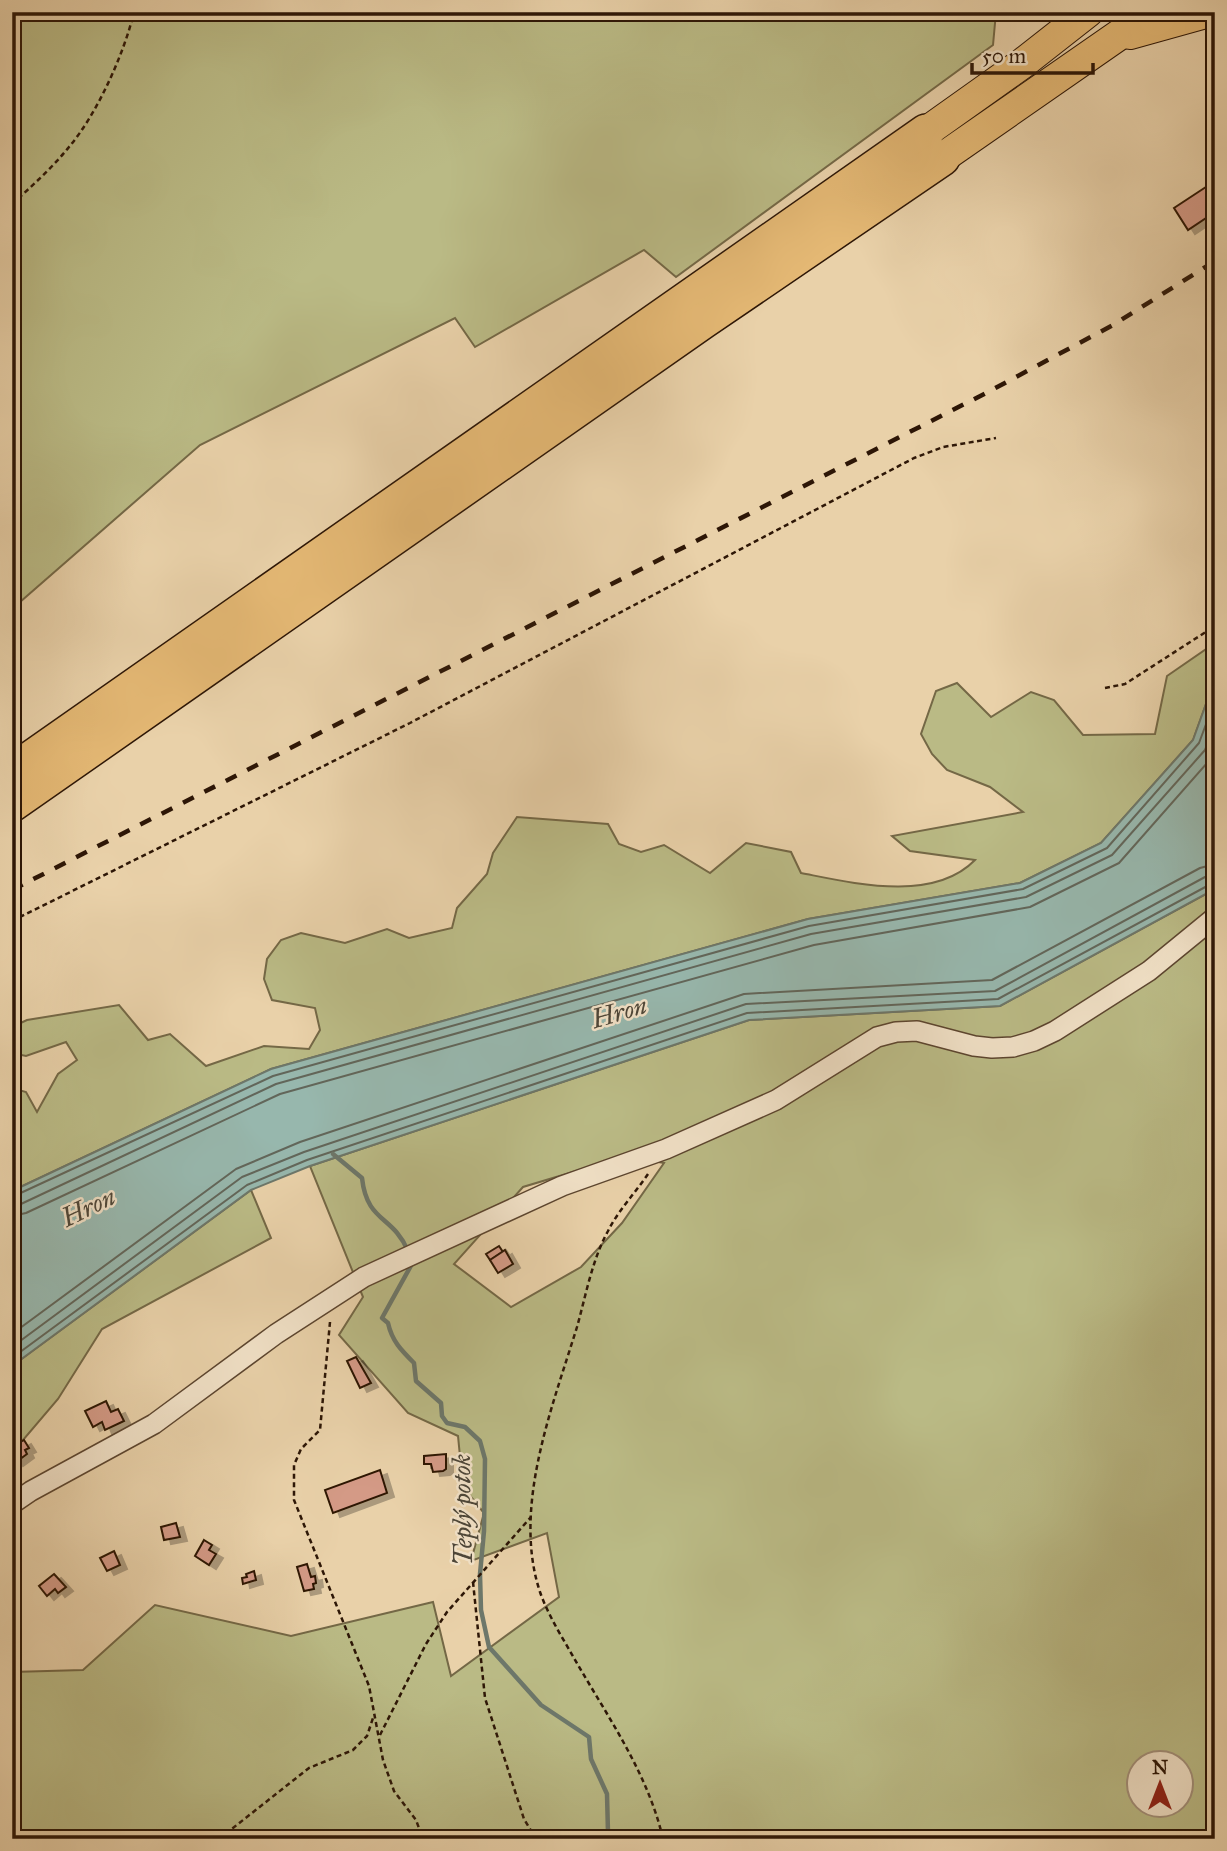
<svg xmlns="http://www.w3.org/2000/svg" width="1227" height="1851" viewBox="0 0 1227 1851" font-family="'IM FELL Great Primer',serif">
  <defs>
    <filter id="shadow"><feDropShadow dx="7" dy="4" stdDeviation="0" flood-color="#0004"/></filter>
  </defs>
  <rect width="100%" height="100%" fill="#e9d1a9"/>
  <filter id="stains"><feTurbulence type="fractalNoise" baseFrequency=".00286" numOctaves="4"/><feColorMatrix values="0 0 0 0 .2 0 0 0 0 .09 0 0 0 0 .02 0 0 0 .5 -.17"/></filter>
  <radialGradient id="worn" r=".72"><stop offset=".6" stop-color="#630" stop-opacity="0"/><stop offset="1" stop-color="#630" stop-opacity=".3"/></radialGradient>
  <g fill="#baba85" stroke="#746846" stroke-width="2" fill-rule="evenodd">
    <path d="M12,12h984l-3,33 -317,232 -32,-27 -169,97 -20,-29 -255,127 -188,164z"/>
    <path d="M1215,643v36l-22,61 -92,103 -81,40 -212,36 -537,150 -259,122v-103l14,4 11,20 21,-38 19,-14 -11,-18 -40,14 -14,-3v-26l15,-7 92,-15 29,35 22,-6 36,32 58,-20 45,3 11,-19 -5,-22 -43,-8 -8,-21 3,-20 14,-19 20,-7 44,10 42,-14 22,9 43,-10 5,-20 30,-34 6,-21 24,-36 91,7 11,20 22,8 23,-7 46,28 36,-30 45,9 10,21c52,10 132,30 174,-13l-65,-9 -18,-15 131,-24 -33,-25 -43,-17 -15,-16 -11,-20 15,-43 21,-8 34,34 40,-25 23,8 29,35 72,-1 12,-58z"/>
    <path d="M1215,889v950h-1203v-167l71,-2 72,-65 136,31 142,-34 18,74 108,-79 -12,-64 -76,28 13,-48 -21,-26 -5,-51 -50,-23 -69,-78 24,-38 -53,-131 439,-146 251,-14zM626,1156l38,7 -42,60 -41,44 -70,40 -57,-43 69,-77zM1140,1764h42v42h-42z"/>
    <path d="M251,1190l20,48 -169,91 -44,70 -46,54v-87z"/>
  </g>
  <path fill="#97b7ad" stroke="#6d776a" stroke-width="2" d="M1215,679v210l-215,117 -251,14 -439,146 -59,24 -239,176v-175l259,-122 537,-150 212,-36 81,-40 92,-103z"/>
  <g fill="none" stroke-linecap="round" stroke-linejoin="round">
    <g stroke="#62665a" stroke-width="2">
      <path d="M12,1197l261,-121 536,-150 214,-37 84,-41 92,-105 16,-43"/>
      <path d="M12,1206l9,-2 255,-120 535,-150 215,-37 86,-42 93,-105 10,-24"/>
      <path d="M12,1216l14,-3 254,-119 534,-149 216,-38 89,-44 96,-109"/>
      <path d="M12,1334l224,-165 64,-27 444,-148 248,-14 208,-112 15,-4"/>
      <path d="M12,1347l230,-170 62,-25 442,-148 249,-13 210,-114 10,-2"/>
      <path d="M12,1358l235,-173 60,-25 440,-147 251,-14 211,-114 6,-1"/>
    </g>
    <g stroke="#6d776a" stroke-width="4.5">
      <path d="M333,1154l29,24c5,45 31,37 46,73"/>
      <path d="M413,1262l-31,56 6,5c4,18 13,27 26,40l2,18 25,22 1,13 5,7 18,4 15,14 5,18 -1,72 -4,43 1,36 8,37 52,58 48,32 2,22 16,35 1,39 5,6"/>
    </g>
  </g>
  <g fill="#d49a86" stroke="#2d1606" stroke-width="2" filter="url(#shadow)">
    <path d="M1215,181v31l-27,18 -14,-22z"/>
    <path d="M499,1246l4,6 -13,8 -4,-6z"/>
    <path d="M505,1250l8,14 -15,9 -8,-13z"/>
    <path d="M356,1357l15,26 -11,5 -13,-27z"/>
    <path d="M106,1401l5,11 7,-3 6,12 -19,9 -3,-8 -9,5 -8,-16z"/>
    <path d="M24,1440l5,8 -4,2 2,4 -11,8 -4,-6v-9z"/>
    <path d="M446,1454v15l-3,2 -10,1 -2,-8h-7v-8z"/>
    <path d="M380,1470l7,23 -54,20 -8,-23z"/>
    <path d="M176,1523l4,14 -16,3 -3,-13z"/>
    <path d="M204,1540l8,5 -3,5 7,4 -7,11 -14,-9z"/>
    <path d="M114,1551l6,14 -13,6 -7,-13z"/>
    <path d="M307,1564l4,13 4,-1 1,7 -3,1 1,5 -10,2 -7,-24z"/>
    <path d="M254,1571l2,9 -13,4 -1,-6 5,-1 -1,-3z"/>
    <path d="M54,1574l12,13 -8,6 -3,-4 -8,7 -8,-10z"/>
  </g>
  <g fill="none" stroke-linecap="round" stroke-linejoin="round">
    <defs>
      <path id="minor" d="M12,1504l19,-13 123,-67 122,-90 88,-57 198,-91 104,-37 110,-49 101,-63 19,-5 21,-1 57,15 18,2 21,-1 21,-6 21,-10 94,-60 66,-54"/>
      <g id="primary">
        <path d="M1130,34l79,-22"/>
        <path d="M926,132l97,-69 65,-51"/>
        <path d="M942,158l210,-146"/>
      </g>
      <g id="motorway">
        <path d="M12,772l914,-640"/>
        <path d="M12,804l691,-483 239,-163"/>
      </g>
    </defs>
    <use href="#minor" stroke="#5c452f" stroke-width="22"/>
    <use href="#primary" stroke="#2d1606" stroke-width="32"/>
    <use href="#motorway" stroke="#2d1606" stroke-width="38"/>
    <g stroke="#2d1606" stroke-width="2.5" stroke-dasharray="5 3.5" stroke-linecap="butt">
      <path d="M12,204c20,-18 40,-36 57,-57 28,-33 55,-93 65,-135"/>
      <path d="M1105,688l20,-4 90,-58"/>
      <path d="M12,921l398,-198 504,-265 29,-11 53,-9"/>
      <path d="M648,1174c-13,19 -30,37 -40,57 -16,29 -22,64 -31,96 -25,81 -65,181 -37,265 8,23 22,45 34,66 33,58 74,115 89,181"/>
      <path d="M330,1322l-10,108 -19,19 -7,16v35l75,186 14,74 11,31 22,29 7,19"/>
      <path d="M473,1582l12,116 39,121 12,20"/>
      <path d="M380,1735l46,-91 21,-32 84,-95"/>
      <path d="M219,1839l90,-71 44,-18 14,-14 6,-18"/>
    </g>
    <use href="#minor" stroke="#f1e1c7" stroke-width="19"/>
    <use href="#primary" stroke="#e4b874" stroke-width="30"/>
    <use href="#motorway" stroke="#e4b874" stroke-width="35"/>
    <path stroke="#2d1606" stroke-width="4.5" stroke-dasharray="12 12" stroke-linecap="butt" d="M12,890l976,-498 125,-67 102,-64"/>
  </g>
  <g text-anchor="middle" stroke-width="5" stroke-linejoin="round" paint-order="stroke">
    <g font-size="26" font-style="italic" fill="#4d4638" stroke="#f1e1c7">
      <text transform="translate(619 1012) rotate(-16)" y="9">Hron</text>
      <text transform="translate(88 1207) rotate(-26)" y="9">Hron</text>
      <text transform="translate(462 1510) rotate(-91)" y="9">Teplý potok</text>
    </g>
  </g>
  <rect width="1227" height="1851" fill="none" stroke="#e9d1a9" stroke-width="42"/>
  <rect x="14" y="14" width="1199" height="1823" fill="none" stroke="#2d1606" stroke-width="3.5"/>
  <rect x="21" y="21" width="1185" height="1809" fill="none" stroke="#2d1606" stroke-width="2"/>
  <g transform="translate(1160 1784)"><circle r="33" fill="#f1e1c7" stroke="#a3907a" stroke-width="2"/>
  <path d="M0-5L12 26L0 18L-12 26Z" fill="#8f2418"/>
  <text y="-10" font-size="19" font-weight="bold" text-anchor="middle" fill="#2d1606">N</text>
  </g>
  <path d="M972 63v10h121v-10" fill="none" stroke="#2d1606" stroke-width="3.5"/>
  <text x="982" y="63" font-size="21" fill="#2d1606" stroke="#f1e1c7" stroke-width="5" paint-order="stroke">50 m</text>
  <rect width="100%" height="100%" filter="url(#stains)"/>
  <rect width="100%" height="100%" fill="url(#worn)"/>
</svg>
